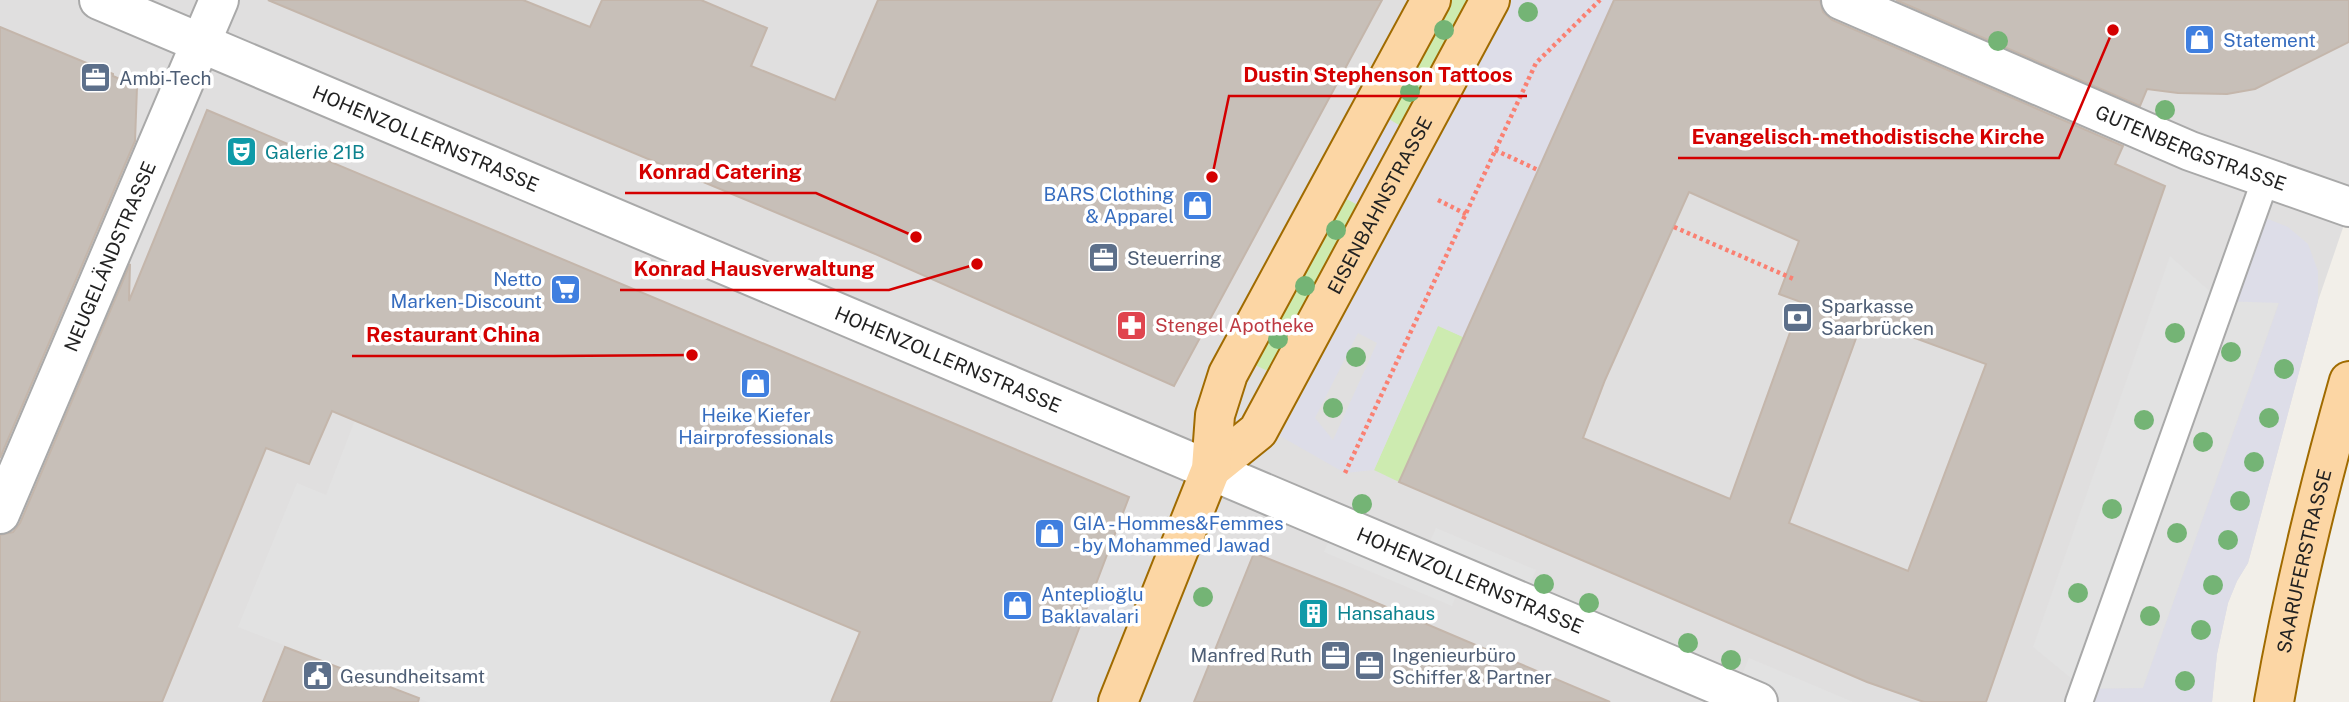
<svg xmlns="http://www.w3.org/2000/svg" width="2349" height="702" viewBox="0 0 2349 702" font-family="'Public Sans',sans-serif">
  <rect width="100%" height="100%" fill="#f2efe9"/>
  <path fill="#e0dfdf" d="M0,0h2349v210l-31,91 -70,262 -11,18 -9,22 -11,51 -5,48h-2212z"/>
  <g fill="#cdebb0">
    <path d="M1451,0h19l-68,127 -15,-9z"/>
    <path d="M1345,198l15,8 -90,166 -15,-7z"/>
    <path d="M1438,325l25,12 -64,145 -25,-12z"/>
  </g>
  <g fill="#e2e2e2">
    <path d="M523,0h79l-12,27z"/>
    <path d="M2170,256l51,45 58,1 -136,386 -59,1 -51,-42z"/>
    <path d="M355,420l506,211 -30,71h-403l-190,-75 59,-144 29,12z"/>
    <path d="M1336,523l86,37 14,-32 100,42 -14,32 -59,-25 -11,29 -128,-54z"/>
    <path d="M1749,658l104,44h-95l-23,-10z"/>
  </g>
  <g fill="#dddde8" fill-rule="evenodd">
    <path d="M1510,0h104l-151,337 -25,-11 -64,144 -29,3 -65,-37zM1358,333l19,10 -44,97 -18,-22z"/>
    <path d="M1387,118l15,9 -42,79 -15,-8z"/>
    <path d="M2253,213l35,14 20,17 10,27v30l-70,262 -11,18 -9,22 -11,51 -5,48h-133l5,-13 59,-1 136,-385 -58,-2z"/>
  </g>
  <g fill="#c7bfb8" stroke="#c4b6ab" stroke-width="2" fill-rule="evenodd">
    <path d="M268,0h255l67,27 12,-27h99l66,28 -16,38 84,34 43,-100h504l-208,386 -301,-133z"/>
    <path d="M1614,0h206l3,12 9,8 291,126 -8,18 50,22 -179,516h-62l-57,-20 -468,-200zM1689,192l110,49 -20,53 22,8 -71,197 -147,-61 22,-58zM1863,319l123,45 -78,207 -119,-48z"/>
    <path d="M1896,0h453v42l-94,47 -28,5 -49,-1 -31,-4 -7,17z"/>
    <path d="M0,27l113,47v2l24,11 -2,54 -135,317z"/>
    <path d="M207,110l922,387 -78,205h-220l29,-70 -528,-221 -23,53 -43,-16 -104,254h-162v-167l13,-3 7,-9 110,-259 -1,37z"/>
    <path d="M1254,553l90,36 266,113h-416z"/>
    <path d="M285,647l134,51 -1,4h-155z"/>
  </g>
  <g fill="none" stroke-linecap="round" stroke-linejoin="round">
    <defs>
      <path id="lane" d="M2079,702l187,-524"/>
      <g id="street">
        <path id="s1" d="M99,0l1659,702"/>
        <path id="s2" d="M1841,0l349,151 159,56"/>
        <path id="s3" d="M0,514l219,-514"/>
      </g>
      <g id="primary">
        <path id="s4" d="M1211,469l47,-38 232,-431"/>
        <path d="M1118,702l93,-233 4,-54 13,-41 203,-374"/>
        <path id="s5" d="M2274,702c19,-109 45,-215 75,-321"/>
      </g>
    </defs>
    <use href="#lane" stroke="#a9a9a9" stroke-width="30"/>
    <use href="#street" stroke="#a9a9a9" stroke-width="42"/>
    <use href="#primary" stroke="#a06b00" stroke-width="42"/>
    <g stroke="#fa8072" stroke-width="4.5" stroke-dasharray="3.5 3.5" stroke-linecap="butt">
      <path d="M1495,150l43,20"/>
      <path d="M1438,200l28,14"/>
      <path d="M1674,227l122,53"/>
      <path d="M1345,473l191,-410 64,-63"/>
    </g>
    <use href="#lane" stroke="#fff" stroke-width="26"/>
    <use href="#street" stroke="#fff" stroke-width="38"/>
    <use href="#primary" stroke="#fcd6a4" stroke-width="38"/>
  </g>
  <g fill="#74b475">
    <circle cx="1528" cy="12" r="10"/>
    <circle cx="1444" cy="30" r="10"/>
    <circle cx="1998" cy="41" r="10"/>
    <circle cx="1410" cy="92" r="10"/>
    <circle cx="2165" cy="110" r="10"/>
    <circle cx="1336" cy="230" r="10"/>
    <circle cx="1305" cy="286" r="10"/>
    <circle cx="2175" cy="333" r="10"/>
    <circle cx="1278" cy="339" r="10"/>
    <circle cx="2231" cy="352" r="10"/>
    <circle cx="1356" cy="357" r="10"/>
    <circle cx="2284" cy="369" r="10"/>
    <circle cx="1333" cy="408" r="10"/>
    <circle cx="2269" cy="418" r="10"/>
    <circle cx="2144" cy="420" r="10"/>
    <circle cx="2203" cy="442" r="10"/>
    <circle cx="2254" cy="462" r="10"/>
    <circle cx="2240" cy="501" r="10"/>
    <circle cx="1362" cy="504" r="10"/>
    <circle cx="2112" cy="509" r="10"/>
    <circle cx="2177" cy="533" r="10"/>
    <circle cx="2228" cy="540" r="10"/>
    <circle cx="1544" cy="584" r="10"/>
    <circle cx="2213" cy="585" r="10"/>
    <circle cx="2078" cy="593" r="10"/>
    <circle cx="1203" cy="597" r="10"/>
    <circle cx="1589" cy="603" r="10"/>
    <circle cx="2150" cy="616" r="10"/>
    <circle cx="2201" cy="630" r="10"/>
    <circle cx="1688" cy="643" r="10"/>
    <circle cx="1731" cy="660" r="10"/>
    <circle cx="2185" cy="681" r="10"/>
  </g>
  <defs>
    <symbol id="shop-square" viewBox="-11 -11 22 22"><rect x="-9" y="-9" width="18" height="18" rx="4" fill="#3f7fe0" stroke="#fff"/><path d="M-5-2.5h2.3a2.7 3.5 0 0 1 5.4 0H5L5.5 6h-11ZM-1.5-2.5h3a1.5 2.3 0 0 0-3 0Z" fill="#fff"/></symbol>
    <symbol id="office-square" viewBox="-11 -11 22 22"><rect x="-9" y="-9" width="18" height="18" rx="4" fill="#5c6f8a" stroke="#fff"/><path d="M-6-3h4V-5.5h4V-3h4V5H-6ZM-1-4.5V-3h2v-1.5ZM-6 0V1H6V0Z" fill="#fff"/></symbol>
    <symbol id="theatre-square" viewBox="-11 -11 22 22"><rect x="-9" y="-9" width="18" height="18" rx="4" fill="#0f9aa8" stroke="#fff"/><path d="M-5-5.5Q0-4 5-5.5V0Q5 5 0 6Q-5 5-5 0ZM-3.3-2.5H-1v1.5H-3.3ZM1-2.5H3.3v1.5H1ZM-2.8 1Q0 5.5 2.8 1Z" fill="#fff"/></symbol>
    <symbol id="supermarket-square" viewBox="-11 -11 22 22"><rect x="-9" y="-9" width="18" height="18" rx="4" fill="#3f7fe0" stroke="#fff"/><path d="M-6-5.5h2.5l.6 2H6L4.5 2H-2.5L-4.4-4H-6ZM-1.5 3.2a1.3 1.3 0 1 0 .1 0ZM3 3.2a1.3 1.3 0 1 0 .1 0Z" fill="#fff"/></symbol>
    <symbol id="bank-square" viewBox="-11 -11 22 22"><rect x="-9" y="-9" width="18" height="18" rx="4" fill="#5c6f8a" stroke="#fff"/><path d="M-6-4H6V4H-6ZM0-2.3a2.3 2.3 0 1 0 0 4.6a2.3 2.3 0 1 0 0-4.6Z" fill="#fff"/></symbol>
    <symbol id="pharmacy-square" viewBox="-11 -11 22 22"><rect x="-9" y="-9" width="18" height="18" rx="4" fill="#e0444e" stroke="#fff"/><path d="M-2-6h4v4h4v4h-4v4h-4v-4h-4v-4h4Z" fill="#fff"/></symbol>
    <symbol id="building-square" viewBox="-11 -11 22 22"><rect x="-9" y="-9" width="18" height="18" rx="4" fill="#0f9aa8" stroke="#fff"/><path d="M-4-6H4V6H1V3H-1V6H-4ZM-2.5-4.3h1.7v1.8h-1.7ZM.8-4.3h1.7v1.8H.8ZM-2.5-1h1.7V.8h-1.7ZM.8-1h1.7V.8H.8Z" fill="#fff"/></symbol>
    <symbol id="civic-square" viewBox="-11 -11 22 22"><rect x="-9" y="-9" width="18" height="18" rx="4" fill="#5c6f8a" stroke="#fff"/><path d="M-.6-6.5H3V-4.5H.6V-3L4-1V1h2V6H-6V1h2V-1L-.6-3ZM-1.2 2.5V6h2.4V2.5Z" fill="#fff"/></symbol>
  </defs>
  <g fill-rule="evenodd">
    <use href="#shop-square" x="2182" y="22" width="35" height="35"/>
    <use href="#office-square" x="78" y="60" width="35" height="35"/>
    <use href="#theatre-square" x="224" y="134" width="35" height="35"/>
    <use href="#shop-square" x="1180" y="188" width="35" height="35"/>
    <use href="#office-square" x="1086" y="240" width="35" height="35"/>
    <use href="#supermarket-square" x="548" y="272" width="35" height="35"/>
    <use href="#bank-square" x="1780" y="300" width="35" height="35"/>
    <use href="#pharmacy-square" x="1114" y="308" width="35" height="35"/>
    <use href="#shop-square" x="738" y="366" width="35" height="35"/>
    <use href="#shop-square" x="1032" y="516" width="35" height="35"/>
    <use href="#shop-square" x="1000" y="588" width="35" height="35"/>
    <use href="#building-square" x="1296" y="596" width="35" height="35"/>
    <use href="#office-square" x="1318" y="638" width="35" height="35"/>
    <use href="#office-square" x="1352" y="648" width="35" height="35"/>
    <use href="#civic-square" x="300" y="658" width="35" height="35"/>
  </g>
  <g text-anchor="middle" stroke-width="7" stroke-linejoin="round" paint-order="stroke">
    <g font-size="19" fill="#366cbe" stroke="#fff" text-anchor="start">
      <text x="2223" y="47">Statement</text>
      <text x="1174" y="201" text-anchor="end">BARS Clothing<tspan x="1174" dy="22">&amp; Apparel</tspan></text>
      <text x="542" y="286" text-anchor="end">Netto<tspan x="542" dy="22">Marken-Discount</tspan></text>
      <text x="756" y="422" text-anchor="middle">Heike Kiefer<tspan x="756" dy="22">Hairprofessionals</tspan></text>
      <text x="1073" y="530">GIA - Hommes&amp;Femmes<tspan x="1073" dy="22">- by Mohammed Jawad</tspan></text>
      <text x="1041" y="601">Anteplioğlu<tspan x="1041" dy="22">Baklavalari</tspan></text>
    </g>
    <g font-size="19" fill="#4e5e75" stroke="#fff" text-anchor="start">
      <text x="119" y="85">Ambi-Tech</text>
      <text x="1127" y="265">Steuerring</text>
      <text x="1821" y="313">Sparkasse<tspan x="1821" dy="22">Saarbrücken</tspan></text>
      <text x="1312" y="662" text-anchor="end">Manfred Ruth</text>
      <text x="1392" y="662">Ingenieurbüro<tspan x="1392" dy="22">Schiffer &amp; Partner</tspan></text>
      <text x="340" y="683">Gesundheitsamt</text>
    </g>
    <g font-size="19" fill="#222" stroke="#fff">
      <text dy="7" stroke="none"><textPath href="#s1" startOffset="355">HOHENZOLLERNSTRASSE</textPath></text>
      <text dy="7" stroke="none"><textPath href="#s2" startOffset="380">GUTENBERGSTRASSE</textPath></text>
      <text dy="7" stroke="none"><textPath href="#s4" startOffset="317">EISENBAHNSTRASSE</textPath></text>
      <text dy="7" stroke="none"><textPath href="#s3" startOffset="280">NEUGELÄNDSTRASSE</textPath></text>
      <text dy="7" stroke="none"><textPath href="#s1" startOffset="922">HOHENZOLLERNSTRASSE</textPath></text>
      <text dy="7" stroke="none"><textPath href="#s5" startOffset="144">SAARUFERSTRASSE</textPath></text>
      <text dy="7" stroke="none"><textPath href="#s1" startOffset="1489">HOHENZOLLERNSTRASSE</textPath></text>
    </g>
    <g font-size="19" fill="#0d838f" stroke="#fff" text-anchor="start">
      <text x="265" y="159">Galerie 21B</text>
      <text x="1337" y="620">Hansahaus</text>
    </g>
    <g font-size="19" fill="#be3a42" stroke="#fff" text-anchor="start">
      <text x="1155" y="332">Stengel Apotheke</text>
    </g>
  </g>
  <path fill="none" stroke="#d40000" stroke-width="2.5" d="M1212 177L1229 96H1527M2113 30L2059 158H1678M916 237L816 193H625M977 264L889 290H620M692 355L554 356H352"/>
  <g fill="#d40000" stroke="#fff" stroke-width="2.5">
    <circle cx="1212" cy="177" r="7"/>
    <circle cx="2113" cy="30" r="7"/>
    <circle cx="916" cy="237" r="7"/>
    <circle cx="977" cy="264" r="7"/>
    <circle cx="692" cy="355" r="7"/>
  </g>
  <g font-size="21" text-anchor="middle" font-weight="bold" fill="#d40000" stroke="#fff" stroke-width="7" stroke-linejoin="round" paint-order="stroke">
    <text x="1378" y="82">Dustin Stephenson Tattoos</text>
    <text x="1868" y="144">Evangelisch-methodistische Kirche</text>
    <text x="720" y="179">Konrad Catering</text>
    <text x="754" y="276">Konrad Hausverwaltung</text>
    <text x="453" y="342">Restaurant China</text>
  </g>
</svg>
